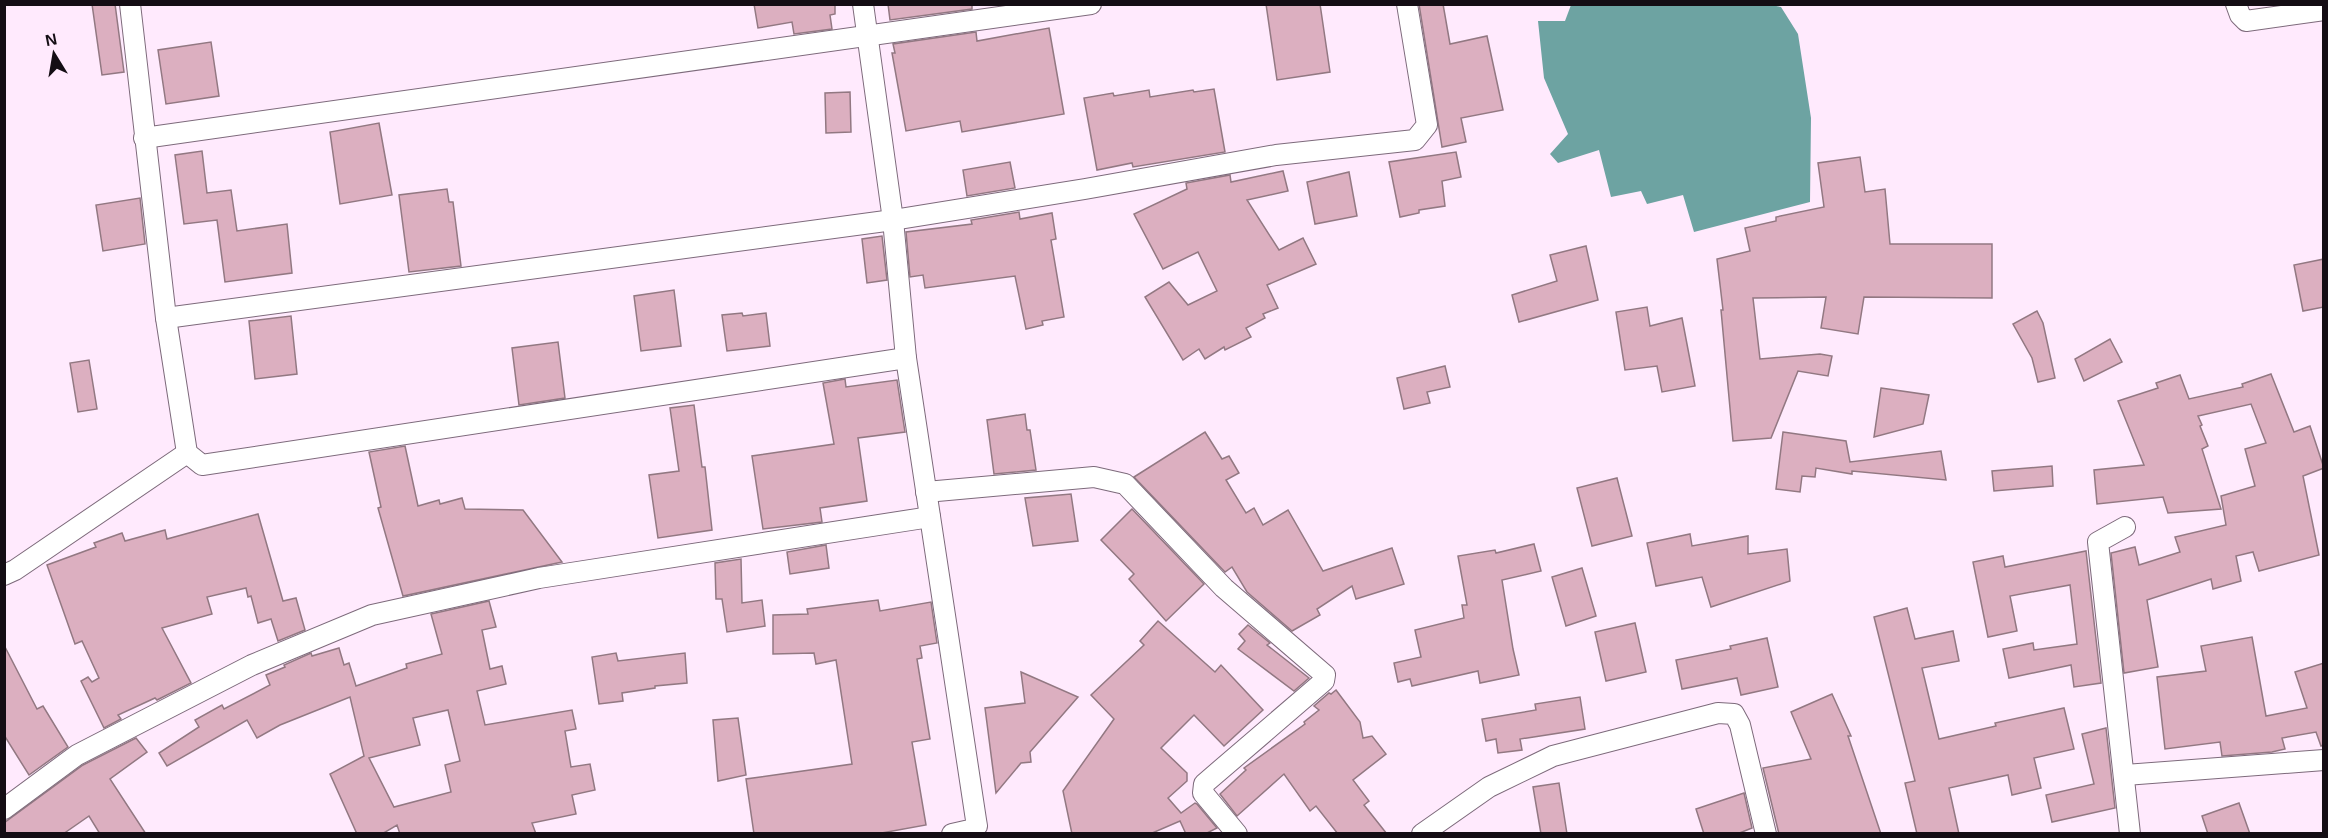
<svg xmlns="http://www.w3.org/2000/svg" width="2328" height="838" viewBox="0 0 2328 838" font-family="Arial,sans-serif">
  <rect width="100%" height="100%" fill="#ffeafd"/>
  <path fill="#6da3a2" d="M1771,5l10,2 17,27 13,84 -1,84 -116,30 -11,-37 -36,9 -6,-13 -30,6 -12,-47 -41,13 -8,-9 18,-20 -24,-56 -6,-57h27l6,-16z"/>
  <g fill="#dcafc0" stroke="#927882" stroke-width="1.5" fill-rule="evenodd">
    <path d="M92,4h23l9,68 -22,3z"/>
    <path d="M754,4h81v10l-5,1 2,14 -38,5 -2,-12 -34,6z"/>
    <path d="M888,4h84v5l-82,11z"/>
    <path d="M1266,4h54l10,68 -53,8z"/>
    <path d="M1419,4h24l7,40 37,-8 16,74 -42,8 5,24 -24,5z"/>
    <path d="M1049,28l15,86 -102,18 -2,-11 -54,10 -14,-78h3l-2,-9 83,-12 1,9z"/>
    <path d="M211,42l8,54 -53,8 -8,-54z"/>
    <path d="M1214,89l11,63 -92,15 -1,-4 -35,7 -13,-72 29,-5 1,3 35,-6 1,7 43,-7 1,2z"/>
    <path d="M850,92l1,40 -25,1 -1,-40z"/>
    <path d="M379,123l13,72 -52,9 -10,-72z"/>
    <path d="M202,151l5,42 24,-3 6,41 50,-7 5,49 -67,9 -8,-62 -33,4 -9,-69z"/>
    <path d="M1456,152l5,25 -19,4 3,25 -26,4v3l-19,4 -11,-55z"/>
    <path d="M1860,157l5,35 20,-3 5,55h102v54l-128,-1 -6,37 -37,-6 5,-31 -73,1 7,61 60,-5 12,2 -4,20 -30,-5 -27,67 -38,3 -12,-131h2l-6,-51 33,-8 -5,-23 31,-7v-4l48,-10 -6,-44z"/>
    <path d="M1010,162l5,26 -48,8 -4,-26z"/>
    <path d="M1283,171l5,20 -41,9 32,50 24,-12 13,26 -49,21 11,23 -15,6 2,4 -19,10 5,9 -26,13 -1,-3 -19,12 -6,-10 -16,11 -38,-63 24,-15 19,23 29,-14 -19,-39 -35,17 -29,-55 53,-25 -1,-6 44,-8 1,7z"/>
    <path d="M1349,172l8,44 -42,8 -8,-42z"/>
    <path d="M447,189l2,13h4l8,64 -52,6 -10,-77z"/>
    <path d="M140,198l5,46 -42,7 -7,-46z"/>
    <path d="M1019,212l1,7 32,-6 4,26 -5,1 13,77 -22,4 1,4 -17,4 -11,-53 -90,12 -2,-13 -13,2 -4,-45 66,-8 -1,-4z"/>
    <path d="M882,236l5,44 -20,3 -5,-44z"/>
    <path d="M1586,246l12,54 -79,22 -7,-27 45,-14 -7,-26z"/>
    <path d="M2324,259v48l-21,4 -9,-46z"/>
    <path d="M674,290l7,56 -40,5 -7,-55z"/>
    <path d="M1647,307l3,19 32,-8 13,68 -33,6 -5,-26 -32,4 -9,-58z"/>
    <path d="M2037,311l6,12 12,55 -17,4 -6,-24 -19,-34z"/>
    <path d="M742,313l1,3 23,-3 4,33 -43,5 -5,-36z"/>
    <path d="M291,316l6,58 -42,5 -6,-58z"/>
    <path d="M2110,339l12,23 -38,19 -9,-22z"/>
    <path d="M558,342l7,56 -46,7 -7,-57z"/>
    <path d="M89,360l8,49 -19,3 -8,-49z"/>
    <path d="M1445,366l5,21 -23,5 3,11 -26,6 -7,-31z"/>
    <path d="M2271,374l23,58 16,-6 14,42 -21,8 16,79 -60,16 -6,-19 -17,4 5,25 -28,8 -2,-10 -64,21 11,67 -34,6 -13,-120 24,-6 4,18 41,-13 -5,-15 51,-12 -5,-29 34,-10 -10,-37 21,-6 -15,-39 -53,12 4,9 -2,1 8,20 -6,3 19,60 -53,4 -5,-16 -66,7 -3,-34 50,-5 -26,-64 40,-13 -2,-5 24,-8 9,24 54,-12 -1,-3z"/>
    <path d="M845,379l1,8 51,-7 8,52 -47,6 9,63 -47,7 2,14 -59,7 -11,-73 82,-12 -11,-61z"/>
    <path d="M1881,388l48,7 -6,29 -49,13z"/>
    <path d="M694,405l8,62h3l7,63 -54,8 -9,-63 30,-4 -9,-63z"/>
    <path d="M1025,414l2,16h3l6,40 -42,4 -7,-54z"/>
    <path d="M1205,432l17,27 7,-3 10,17 -13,7 20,33 8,-5 9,17 25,-15 35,61 69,-23 12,36 -48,15 -4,-13 -35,23 3,6 -28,16 -45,-39 -15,-25 -7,5 -91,-95z"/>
    <path d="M1783,432l63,9 4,21 91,-11 5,29 -94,-9v3l-36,-6 -1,9 -13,-1 -2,16 -24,-3z"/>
    <path d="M405,446l13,60 21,-6 1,4 22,-6 3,11 58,1 39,52 -159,34 -25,-88 3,-1 -12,-55z"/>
    <path d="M2052,466l1,20 -59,5 -2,-20z"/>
    <path d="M1617,478l15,58 -40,10 -15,-58z"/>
    <path d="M1071,494l7,47 -45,5 -8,-48z"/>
    <path d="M1132,509l72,75 -38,37 -37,-42 5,-5 -33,-34z"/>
    <path d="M258,514l25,87 13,-3 9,32 -27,11 -7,-22 -13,4 -7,-27 -3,1 -2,-9 -39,9 5,17 -50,14 29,55 -34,17 -2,-2 -37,17 3,4 -17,9 -23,-47 7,-4 4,5 7,-4 -17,-37 -7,3 -28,-79 49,-18 -2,-4 28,-10 3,8 40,-11 2,9z"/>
    <path d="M1690,534l2,12 56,-10v18l39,-5 3,32 -79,26 -9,-30 -46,9 -9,-43z"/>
    <path d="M1534,544l7,27 -39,9 11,69 6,26 -39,8 -2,-12 -66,15 -2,-7 -12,3 -4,-19 27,-6 -6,-27 49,-12 -2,-13h5l-9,-49 37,-6 1,3z"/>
    <path d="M826,545l3,23 -39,6 -3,-22z"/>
    <path d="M2086,551l15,132 -27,4 -3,-22 -62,13 -6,-29 30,-6 1,7 43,-6 -7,-59 -60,11 7,35 -29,6 -15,-75 30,-6 2,11z"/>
    <path d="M741,559l1,44 20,-3 3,26 -38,6 -5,-33h-6l-1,-36z"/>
    <path d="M1582,568l14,48 -30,10 -14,-49z"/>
    <path d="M878,600l2,11 51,-9 6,41 -17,3 2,12 -5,1 13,80 -18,3 14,83 -50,9h-122l-8,-55 106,-15 -16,-104 -20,4 -2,-11 -41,1v-39l35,-1 -1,-5z"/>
    <path d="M489,601l7,26 -14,3 8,39 12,-3 4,18 -29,7 8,34 87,-15 4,19 -11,2 6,36 19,-3 5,26 -23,5 4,19 -44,9 4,11h-136l-3,-9 -15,9h-25l-27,-60 34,-18 -14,-59 -70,28 -23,13 -10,-18 -80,46 -8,-13 40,-26 -4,-7 27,-15 2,4 46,-24 -4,-10 19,-8 -1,-2 27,-12 1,3 27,-8 5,17 5,-2 7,23 51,-18 -1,-4 36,-10 -11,-40zM448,710l12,51 -15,4 6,27 -57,15 -25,-49 51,-13 -7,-27z"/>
    <path d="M1907,608l8,31 38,-8 6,30 -37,7 17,71 57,-13 -1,-3 69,-15 10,41 -40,9 7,30 -29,7 -4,-20 -59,13 10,46h-42l-12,-51 10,-2 -41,-164z"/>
    <path d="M1158,621l57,51 6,-7 42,45 -39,36 -30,-31 -33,33 26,25v8l-19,17 13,15 14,-10 2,1 20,24 -12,6h-19l-6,-13 -30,13h-78l-9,-43 51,-72 -23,-24 53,-50 -4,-4z"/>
    <path d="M1635,623l11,49 -40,9 -11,-49z"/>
    <path d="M1248,625l22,18 -3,2 42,33 -15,13 -56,-42 7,-8 -6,-7z"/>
    <path d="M2252,637l14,79 41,-8 -12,-36 29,-9v82l-3,1 -5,-14 -34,6 3,11 -13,3 -50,4 -2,-14 -55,7 -8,-72 49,-6 -5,-25z"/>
    <path d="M1767,638l11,49 -37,8 -4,-17 -55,11 -6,-29 55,-11 -1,-3z"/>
    <path d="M4,645l33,64 6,-3 25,41 -39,28 -25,-40z"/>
    <path d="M616,653l2,8 67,-8 2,30 -32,3v2l-33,5 1,8 -24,3 -7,-47z"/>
    <path d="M1021,672l57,25 -48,55 1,10 -10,1 -25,30 -11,-85 40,-5z"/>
    <path d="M1336,690l24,32 3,16 9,-2 14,18 -33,26 16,21 -5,4 23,29h-49l-22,-28 -6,5 -26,-37 -47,42 -17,-22 26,-24 -2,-2 61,-44 -1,-2 15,-12 -5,-4 15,-13 2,1z"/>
    <path d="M1832,694l19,42h-3l33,98h-102l-16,-66 48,-9 -20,-47z"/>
    <path d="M1580,697l5,32 -65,10 2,11 -24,3 -2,-14 -10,2 -4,-22 54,-9 -1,-6z"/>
    <path d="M738,718l8,57 -28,6 -5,-61z"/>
    <path d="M2106,728l9,80 -63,14 -6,-27 48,-11 -12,-50z"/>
    <path d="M136,738l11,14 -37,27 36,55h-46l-11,-18 -26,18h-59v-11l79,-58z"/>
    <path d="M1559,783l8,51h-26l-8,-47z"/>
    <path d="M1744,793l8,35 -15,6h-33l-8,-25z"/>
    <path d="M2239,803l11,31h-42l-6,-18z"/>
  </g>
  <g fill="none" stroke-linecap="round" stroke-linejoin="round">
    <defs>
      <g id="street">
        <path d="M130,4l36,314 21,135 15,12 704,-107"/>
        <path d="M863,4l30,216 13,138 70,462 1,6 -3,3 -22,5"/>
        <path d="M2236,4l4,11 6,6 78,-11"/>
        <path d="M144,138l947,-134"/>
        <path d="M166,318l727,-98 192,-31 191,-34 139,-15 12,-15 -20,-121"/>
        <path d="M926,492l168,-15 31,7 99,104 101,87 -1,6 -120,103 -1,9 34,41"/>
        <path d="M2125,527l-27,15 32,292"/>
        <path d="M4,575l11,-5 172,-117"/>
        <path d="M2125,775l199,-15"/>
        <path d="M4,809l73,-54 175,-90 120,-50 167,-37 391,-61"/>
        <path d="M1422,834l67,-47 64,-31 165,-43 16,1 6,11 26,109"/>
      </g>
    </defs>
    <use href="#street" stroke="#7d6a7b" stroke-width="22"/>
    <use href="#street" stroke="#fff" stroke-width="20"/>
  </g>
  <rect width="2328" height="838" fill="none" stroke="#140d14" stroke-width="12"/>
  <g transform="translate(54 54) rotate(349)" stroke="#ffeafd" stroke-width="4.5" paint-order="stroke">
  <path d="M0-4.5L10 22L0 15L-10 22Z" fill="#140d14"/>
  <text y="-9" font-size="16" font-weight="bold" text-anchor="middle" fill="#140d14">N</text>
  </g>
</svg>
